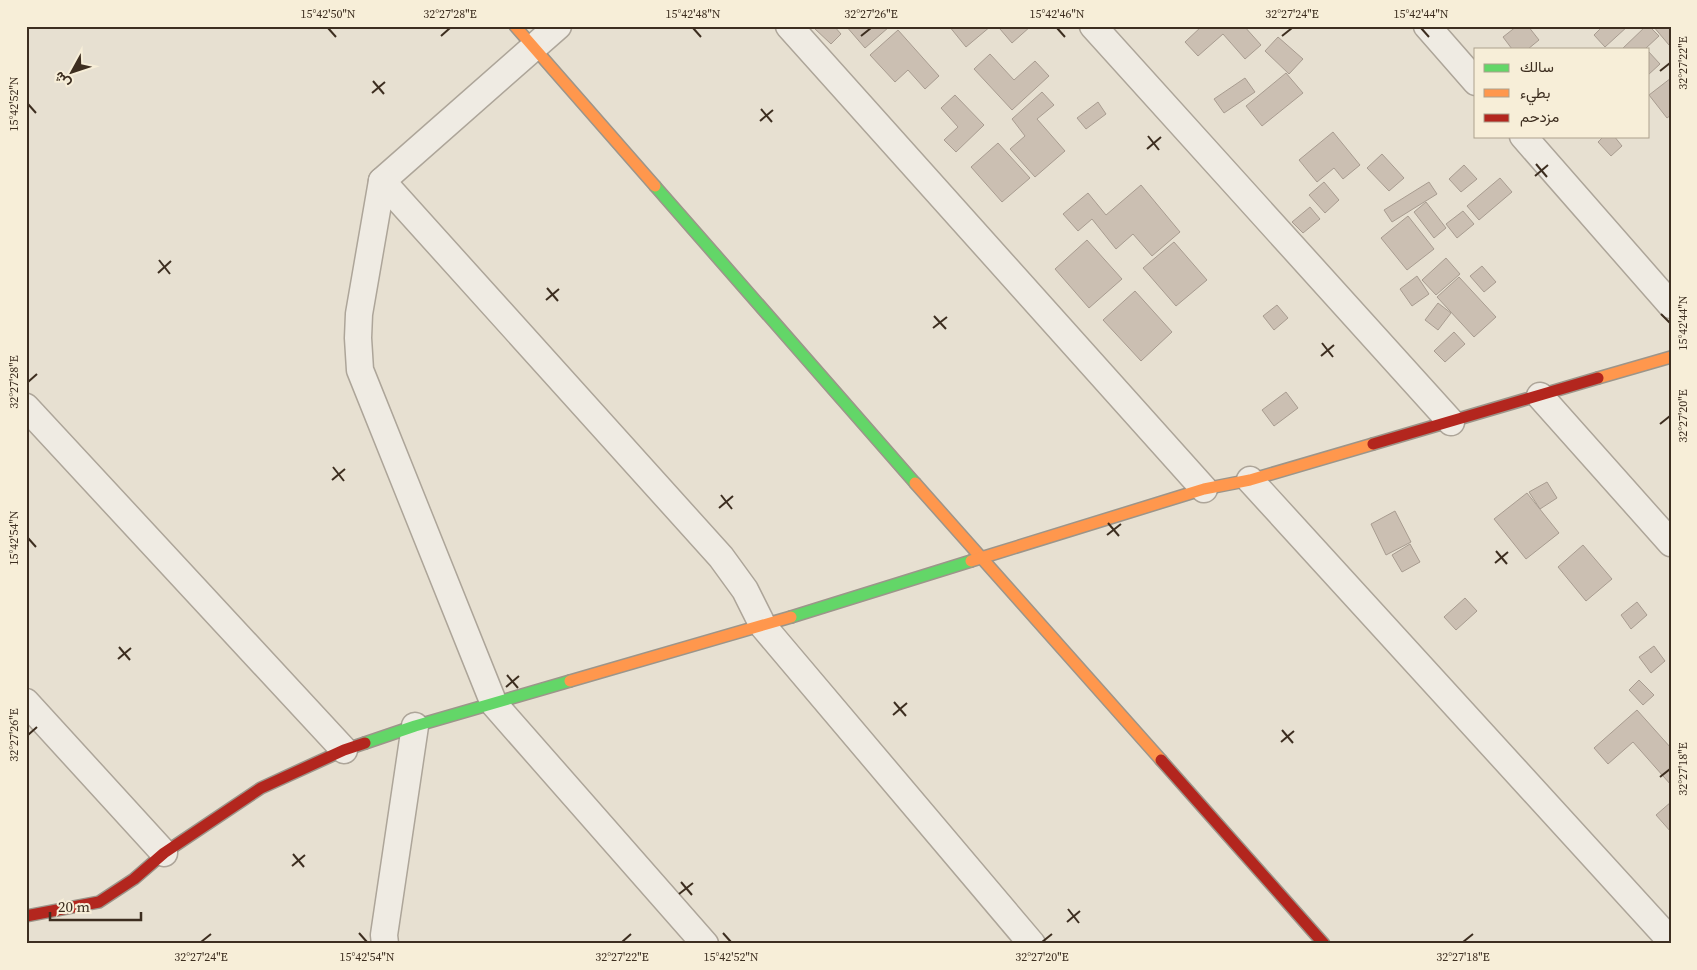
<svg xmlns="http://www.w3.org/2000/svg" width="1697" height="970" viewBox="0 0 1697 970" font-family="'Source Serif 4',Vazirmatn,serif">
  <rect width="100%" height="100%" fill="#e7e0d1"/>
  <g fill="#cbbfb2" stroke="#a89c90">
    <path d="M816,26h18l7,8 -10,10 -17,-16z"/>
    <path d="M846,26h43v1l-24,21z"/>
    <path d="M949,26h42l-25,21z"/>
    <path d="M1003,26h28l-19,17 -12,-14z"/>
    <path d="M1202,26h42l17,19 -16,14 -22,-25 -25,22 -13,-14z"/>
    <path d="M1517,26h11l11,14 -11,9h-16l-9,-12z"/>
    <path d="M1603,26h25l-23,21 -11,-12z"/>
    <path d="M1646,26h3l10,10 -14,13h-23z"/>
    <path d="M1653,26h18v18l-2,1z"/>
    <path d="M898,30l41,46 -14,13 -17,-19 -13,12 -25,-27z"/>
    <path d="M1278,37l25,22 -14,15 -24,-23z"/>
    <path d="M1648,51l12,13 -12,11z"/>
    <path d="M990,54l24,26 21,-19 14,15 -37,34 -38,-41z"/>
    <path d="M1286,73l17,20 -41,33 -16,-20z"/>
    <path d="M1245,78l10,14 -31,21 -10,-14z"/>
    <path d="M1671,78v37l-4,3 -18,-23z"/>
    <path d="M1042,92l12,13 -17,14 28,32 -30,26 -25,-28 15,-13 -13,-17z"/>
    <path d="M955,95l29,30 -28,27 -12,-12 14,-13 -17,-19z"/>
    <path d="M1098,102l8,12 -20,15 -9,-11z"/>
    <path d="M1333,132l27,33 -17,14 -9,-11 -17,14 -18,-22z"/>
    <path d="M1604,136h10l8,10 -11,10 -13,-14z"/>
    <path d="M998,143l32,35 -28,24 -31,-35z"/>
    <path d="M1382,154l22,24 -15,13 -22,-23z"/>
    <path d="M1464,165l13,14 -16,13 -12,-13z"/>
    <path d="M1500,178l12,14 -33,28 -12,-14z"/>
    <path d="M1324,182l15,18 -14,13 -16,-18z"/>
    <path d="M1429,182l8,12 -45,28 -8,-12z"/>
    <path d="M1141,185l39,47 -28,24 -19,-22 -17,15 -24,-30 -14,12 -15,-17 25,-21 18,22z"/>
    <path d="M1426,202l20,26 -12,10 -20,-26z"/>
    <path d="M1310,207l10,12 -17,14 -11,-11z"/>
    <path d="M1463,211l11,13 -17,14 -11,-14z"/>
    <path d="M1408,216l26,33 -27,21 -26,-32z"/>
    <path d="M1087,240l35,39 -33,29 -34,-39z"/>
    <path d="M1174,242l33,38 -31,26 -33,-38z"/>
    <path d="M1446,258l14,16 -24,21 -14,-15z"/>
    <path d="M1482,266l14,16 -12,10 -14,-16z"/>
    <path d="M1417,276l12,18 -17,12 -12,-17z"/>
    <path d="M1459,277l37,40 -22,20 -37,-40z"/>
    <path d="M1135,291l37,41 -31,29 -38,-41z"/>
    <path d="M1438,303l13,10 -13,17 -13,-10z"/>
    <path d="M1277,305l11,13 -14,12 -11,-14z"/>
    <path d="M1454,332l11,12 -20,18 -11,-11z"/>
    <path d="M1286,392l12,16 -24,18 -12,-16z"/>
    <path d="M1547,482l10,16 -17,11 -11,-17z"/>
    <path d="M1527,493l32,40 -33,26 -32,-40z"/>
    <path d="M1395,511l16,31 -25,13 -15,-31z"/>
    <path d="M1410,544l10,18 -18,10 -10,-17z"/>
    <path d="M1583,545l29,34 -26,22 -28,-34z"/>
    <path d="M1465,598l12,13 -21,19 -12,-13z"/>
    <path d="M1637,602l10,13 -16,14 -10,-14z"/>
    <path d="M1654,646l11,15 -14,12 -12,-16z"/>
    <path d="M1639,680l15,15 -11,10 -14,-15z"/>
    <path d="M1637,710l34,38v37l-38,-43 -25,22 -14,-16z"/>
    <path d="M1671,802v30l-15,-17z"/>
  </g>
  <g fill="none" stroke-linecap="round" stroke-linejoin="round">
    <defs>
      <g id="street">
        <path d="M558,26l-176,155 -23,133 -1,24 2,32 134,334 211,240"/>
        <path d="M789,26l415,463"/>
        <path d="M1093,26l358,396"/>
        <path d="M1427,26l49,56"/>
        <path d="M1523,136l148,169"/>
        <path d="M382,181l339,376 24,33 18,36 269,318"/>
        <path d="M1540,396l131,147"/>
        <path d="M26,407l318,343"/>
        <path d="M1250,480l421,461"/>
        <path d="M26,702l138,151"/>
        <path d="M385,944l-1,-9 31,-209"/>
      </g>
      <g id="fast">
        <path d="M655,186l260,297"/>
        <path d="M791,617l180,-56"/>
        <path d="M365,743l50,-17 155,-45"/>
      </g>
      <g id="slow">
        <path d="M515,26l140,160"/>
        <path d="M1598,378l73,-21"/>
        <path d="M915,483l246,277"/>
        <path d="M971,561l233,-72 46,-9 123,-36"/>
        <path d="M570,681l221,-64"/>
      </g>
      <g id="jam">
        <path d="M1373,444l225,-66"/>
        <path d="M1161,760l163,184"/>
        <path d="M26,916l73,-14 35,-23 30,-26 97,-65 83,-38 21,-7"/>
      </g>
    </defs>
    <use href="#street" stroke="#ada599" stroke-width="29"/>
    <use href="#fast" stroke="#9c958a" stroke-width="14"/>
    <use href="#slow" stroke="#9c958a" stroke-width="14"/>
    <use href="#jam" stroke="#9c958a" stroke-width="14"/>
    <use href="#street" stroke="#efebe3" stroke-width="26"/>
    <use href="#fast" stroke="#63d668" stroke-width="11"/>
    <use href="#slow" stroke="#ff974d" stroke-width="11"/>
    <use href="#jam" stroke="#b3261e" stroke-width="11"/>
  </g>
  <path fill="none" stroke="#3d2e20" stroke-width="2" d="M328,28l8,9M693,28l8,9M1057,28l8,9M1421,28l8,9M441,36l9,-8M861,36l10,-8M1282,36l10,-8M1660,71l10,-8M373,81l11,13M372,93l13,-11M28,104l8,9M761,109l11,13M760,121l13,-11M1148,136l11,14M1147,149l14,-12M1536,164l11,13M1535,176l13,-11M159,260l11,14M158,273l13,-12M547,288l11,13M546,300l13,-11M1661,314l9,9M934,316l12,13M933,328l14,-11M1322,343l11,14M1321,356l13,-11M28,382l9,-8M1660,424l10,-8M333,467l11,14M332,480l13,-11M721,495l11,14M719,508l14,-12M1108,523l11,13M1107,535l14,-11M28,538l8,9M1496,551l11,13M1495,563l13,-11M119,647l11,13M118,659l13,-11M507,675l11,13M506,687l13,-11M894,702l12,14M893,715l14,-12M1282,730l11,13M28,735l9,-8M1281,742l13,-11M1660,777l10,-8M293,854l11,13M292,866l13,-11M681,882l11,13M679,894l14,-11M1068,909l11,14M1067,922l13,-11M359,933l8,9M723,933l8,9M201,942l10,-8M622,942l9,-8M1042,942l10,-8M1463,942l10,-8"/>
  <rect width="1697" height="970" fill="none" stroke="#f7eed8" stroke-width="55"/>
  <rect x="1474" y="48" width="175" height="90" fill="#f7eed8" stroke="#ada18e"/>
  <rect x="1484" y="64" width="25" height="8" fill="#63d668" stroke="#ada18e"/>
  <text x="1520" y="72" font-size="15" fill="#3d2e20">سالك</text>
  <rect x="1484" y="89" width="25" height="8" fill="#ff974d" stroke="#ada18e"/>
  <text x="1520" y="98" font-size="15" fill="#3d2e20">بطيء</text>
  <rect x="1484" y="114" width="25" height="8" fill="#b3261e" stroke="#ada18e"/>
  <text x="1520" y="122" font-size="15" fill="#3d2e20">مزدحم</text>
  <g transform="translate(72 72) rotate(230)" stroke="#f7eed8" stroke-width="4" paint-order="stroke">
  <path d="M0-4L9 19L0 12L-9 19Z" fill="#3d2e20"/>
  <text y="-8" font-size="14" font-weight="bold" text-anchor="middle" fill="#3d2e20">ش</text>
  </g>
  <path d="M50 912v8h91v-8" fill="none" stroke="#3d2e20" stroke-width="2.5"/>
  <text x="58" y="912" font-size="15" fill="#3d2e20" stroke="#f7eed8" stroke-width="4" paint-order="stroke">20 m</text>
  <rect x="28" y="28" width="1642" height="914" fill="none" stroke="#3d2e20" stroke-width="2"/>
  <g font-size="12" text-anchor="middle" fill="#3d2e20">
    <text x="328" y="18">15°42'50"N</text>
    <text x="450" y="18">32°27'28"E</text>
    <text x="693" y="18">15°42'48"N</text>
    <text x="871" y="18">32°27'26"E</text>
    <text x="1057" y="18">15°42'46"N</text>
    <text x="1292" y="18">32°27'24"E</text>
    <text x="1421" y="18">15°42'44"N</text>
    <text transform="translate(1683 63) rotate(-90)" y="4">32°27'22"E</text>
    <text transform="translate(14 104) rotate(-90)" y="4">15°42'52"N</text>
    <text transform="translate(1683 323) rotate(-90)" y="4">15°42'44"N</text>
    <text transform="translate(14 382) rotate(-90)" y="4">32°27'28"E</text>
    <text transform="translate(1683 416) rotate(-90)" y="4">32°27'20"E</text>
    <text transform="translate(14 538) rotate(-90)" y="4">15°42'54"N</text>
    <text transform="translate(14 735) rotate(-90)" y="4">32°27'26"E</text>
    <text transform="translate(1683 769) rotate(-90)" y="4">32°27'18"E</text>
    <text x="201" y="961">32°27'24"E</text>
    <text x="367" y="961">15°42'54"N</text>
    <text x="622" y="961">32°27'22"E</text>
    <text x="731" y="961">15°42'52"N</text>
    <text x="1042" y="961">32°27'20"E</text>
    <text x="1463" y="961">32°27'18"E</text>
  </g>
</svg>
